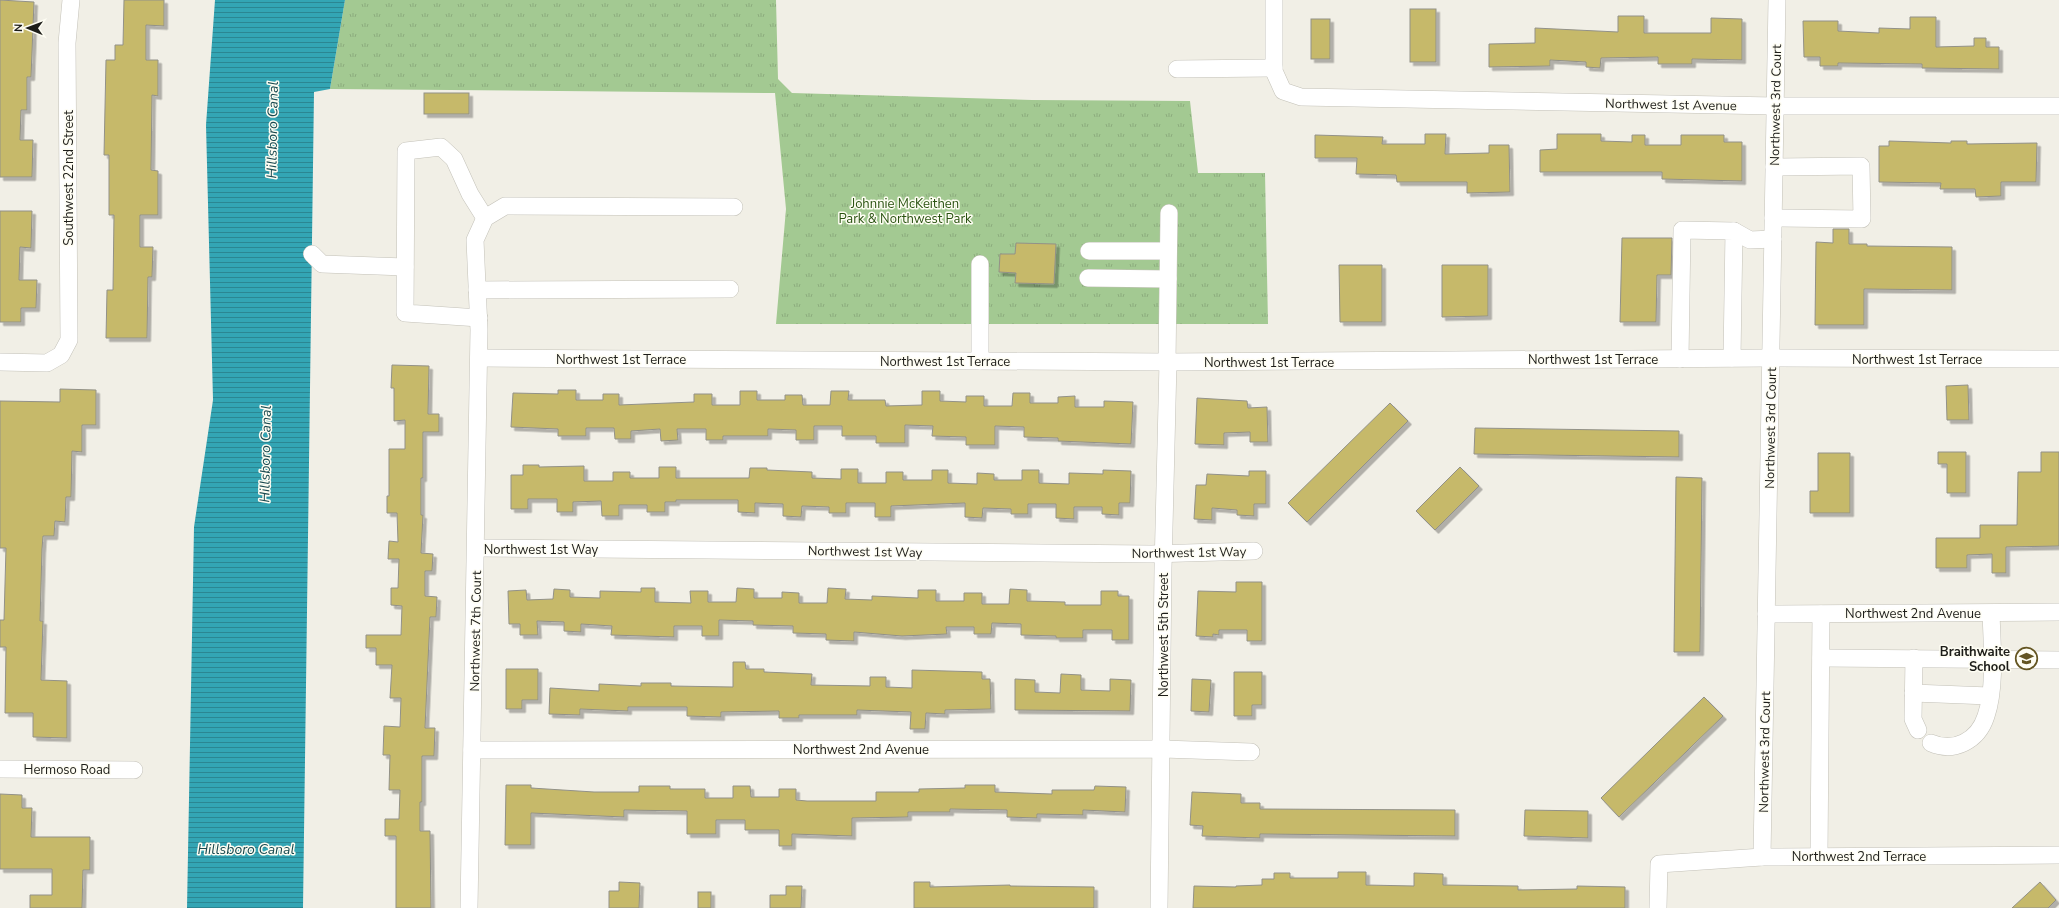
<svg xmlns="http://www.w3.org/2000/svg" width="2059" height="908" viewBox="0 0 2059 908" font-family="'Nunito Sans',sans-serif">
  <defs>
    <pattern id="grass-tufts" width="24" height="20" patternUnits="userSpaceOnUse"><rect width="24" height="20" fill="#a3c992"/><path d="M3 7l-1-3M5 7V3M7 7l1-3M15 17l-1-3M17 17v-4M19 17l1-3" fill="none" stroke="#8cac7d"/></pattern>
    <pattern id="water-rules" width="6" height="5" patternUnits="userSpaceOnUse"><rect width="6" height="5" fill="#33a5b4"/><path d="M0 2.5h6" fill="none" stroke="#2b8692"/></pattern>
    <filter id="shadow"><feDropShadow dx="3.5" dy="3.5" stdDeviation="0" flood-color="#0004"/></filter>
  </defs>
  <rect width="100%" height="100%" fill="#f1efe6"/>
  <path fill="url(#grass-tufts)" d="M345,0h431l2,79 14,14 240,7 158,1 8,72h67l3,151h-492l10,-115 -11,-116 -445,-4z"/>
  <path fill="url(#water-rules)" d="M215,0h130l-15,89 -16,3 -11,816h-116l7,-381 19,-127 -7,-275z"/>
  <g fill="#c6b96a" stroke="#929188" filter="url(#shadow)">
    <path d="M0,0l34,2 -3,75h-4v33h-6l-1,30h13l-1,37h-32z"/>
    <path d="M124,0h40v26l-18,-1v35h12v36l-6,-1 -1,75 7,1v44h-18v32h13l-1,30h-4l-1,61h-41l1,-48h6l1,-75h-5v-60h-5l2,-95h9v-15h8z"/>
    <rect x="1410" y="9" width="26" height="53"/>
    <path d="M1618,16h26v17h67v-15l31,1v41l-50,-1v5h-34v-7l-57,1 -1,10 -14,-1v-5l-36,-2v6l-61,1v-23l46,-1v-15l83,4z"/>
    <path d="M1910,17h26v30l38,-1v-8h12v9h13v22l-77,-1v-4l-84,-1v3h-18v-9h-16l-1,-36h35v10l41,2v-5l31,1z"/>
    <rect x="1311" y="19" width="19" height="40"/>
    <rect x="424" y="93" width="45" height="21"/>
    <path d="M1425,134h21l-1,20 44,-1v-8h20l1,47 -43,1v-11h-70l-1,-7 -40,-1 1,-16h-42v-23l68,2 -1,7h43z"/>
    <path d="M1557,134h44v7l31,1v-7h13v10h36v-10h43v7h18v39l-80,-2v-7h-122v-22l17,-1z"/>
    <path d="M1889,141l62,2v-2h16v3l70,-1 -1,39h-35v14l-25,1 -1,-8h-35l1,-6 -62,-1v-36h10z"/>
    <path d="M0,211h32l-1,37 -11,-1 -1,33h18l-1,28h-15v14h-21z"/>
    <path d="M1833,229h16v15h18v2l85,1v43l-88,-1v36h-49l1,-83 17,1z"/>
    <path d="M1622,238h50l-1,37h-14l-1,47h-36z"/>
    <path d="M1016,243l40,1 -2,40 -39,-1 1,-10 -17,-1 1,-18h15z"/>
    <path d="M1339,265h43v57h-42z"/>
    <path d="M1442,265h46v51l-46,1z"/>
    <path d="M392,365l37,1 -1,48h11v18h-16v46h-2v37h2l-2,38 12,1 -1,17h-7v25l12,1 -1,20h-6l-5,111h10l-1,28h-12v46h-2v29h10l1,77h-35v-72h-11v-17h14l1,-29h-11l1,-35h-7l1,-29 16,1 1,-29h-11l2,-33h-16v-17h-10v-13h35l1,-29 -11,-1v-17h7l1,-29h-11l1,-18 9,1 -1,-29h-10v-17h2v-47h16v-29l-11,1v-33h-3z"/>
    <path d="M1968,385l1,35h-22l-1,-34z"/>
    <path d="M60,389l36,1v35h-14v27l-10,-1 -1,46h-5l-1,25 -10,-1 -1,15h-11l-1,13 -2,72h3l-2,59 26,1v57l-34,-1v-24h-28l1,-66h-6v-27h4l2,-72h-6v-147l60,1z"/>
    <path d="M558,390h18v10h27v-6h16v11l75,-3v-8h18v11h28v-14h17v9h28v-5h17l1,10h27l1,-14h18l-1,9h37l1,6 36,-1v-14h18v10l26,1v-6h18v10h28l1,-13h17v10h28v-6l17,-1v11h29v-6l29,1 -2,42 -73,-3v-3l-34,-1v-10l-29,-1v19h-29v-8l-34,-1 1,-10 -28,-1v18h-29v-7h-34v-10h-28v14h-18v-10l-28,-1v7h-45v4h-17v-11h-29l1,11 -17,1 -1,-12 -29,2v8h-16l-1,-11h-28v8h-28v-7l-47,-2 2,-34 45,1z"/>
    <path d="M1197,398l50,3 1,7 19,-1 1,35h-18v-10l-26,1v12l-29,-1z"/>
    <path d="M1390,403l18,18 -101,101 -19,-19z"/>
    <path d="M1475,428l204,3v26l-205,-3z"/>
    <path d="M1938,452h28v41h-19v-29h-9z"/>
    <path d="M2041,452h18v94l-53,1v26h-14v-19l-25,1v13h-31v-30h44v-13h37l1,-53h23z"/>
    <path d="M1818,453h32v60h-40v-22h8z"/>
    <path d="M523,465h16v2l45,-1v15h29v-9h17v6h29v-11h17v11h73l1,-10h17v2l45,2v6l29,1v-10h17v14h28v-11h17v8h29v-10h16v13l29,1v-11l17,1v6h28v-10h17v13l30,1v-11l34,1v-4l28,1 -1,32h-11v12l-17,-1v-7h-28v12l-18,-1v-14h-28v10h-17v-5l-28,-1 -1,10 -17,-1v-14l-74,3v11h-16v-14h-29v10h-17v-6l-27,-1 -1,11 -18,-1v-12l-28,-1v10l-17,-1v-12h-62v2h-11v10h-18v-7h-28v11h-17l-1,-15 -28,1v10h-16v-13h-29v10h-17v-34h12z"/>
    <path d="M1460,467l19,19 -44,44 -19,-19z"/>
    <path d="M1249,471h17v33h-12v12l-17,-1v-5l-25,-2v12l-18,-1 2,-34h10l1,-11 42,2z"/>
    <path d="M1676,477l26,1 -2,174h-26z"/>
    <path d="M1236,582h26v59h-15v-11h-28v5l-6,-1v3l-17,-1 2,-45 38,1z"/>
    <path d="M641,588h14v14l36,1 -1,-12h18v11h28l1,-14 17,1v9h28v-6l17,1v10h28l1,-15 18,1 -1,10 27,1v-4l46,2v-8h18v11h28v-8h18v11h27l1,-15 17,1v11l38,1v3h36v-14h17v5h11v44h-17v-10h-29v8h-27v-2l-35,-1v-11l-29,-1 -1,11h-17v-7h-28l1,7 -45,2 -48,-4v9l-28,-1v-6l-33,-1v-7l-40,-1v-4l-34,-1v16h-17v-10h-28v11l-63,-2 1,-9 -31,-2v8l-17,-1v-9l-27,-1 1,14h-18v-11h-11l-1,-33 18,-1 1,10 26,-1 1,-10 16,1v7l30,1v-7l41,1z"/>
    <path d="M733,662h12l1,7h18v3l48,2 -1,11 59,1v-9h16v10l26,1v-18l70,2v7h8l1,30 -46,1v4l-19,-1 -1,16h-15l1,-17 -54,-2v5h-58v3h-20v-7l-58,1v5l-34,-1v-9h-59v4l-48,-2v6l-31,-1 1,-26 49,3v-7l42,2v-3h30v3l62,1z"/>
    <path d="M506,669h32v31h-16v9h-16z"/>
    <path d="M1234,672h28v33h-10v11h-18z"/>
    <path d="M1061,674l20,1v15l29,1v-12l21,1 -1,31 -115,-1v-31l20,1v12l25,1z"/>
    <path d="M1192,679l19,1 -2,32 -18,-1z"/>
    <path d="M1704,697l19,19 -104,101 -18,-19z"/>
    <path d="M506,785h25v3l63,4h45v-6h31v3h35v9h28v-12h17l1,11h28v-8h17v11l11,1h69v-9h43v-3l46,-1v-3h30v7l57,2v-4h42l1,-4 31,1 -1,25 -42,-2v5l-46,-1v4l-30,-1v-7l-57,-1v3h-42v5l-56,1v18l-60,-2v12h-13v-16h-34v-10h-29v14h-29v-23l-63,-1v7l-93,-4v32h-26z"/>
    <path d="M1192,792l49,2v9h19v6l195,1v26l-195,-2v4l-58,-2 1,-10 -13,-1z"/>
    <path d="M0,794l22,1v13h10l-1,29h59v33h-7l-1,38h-52v-13h22v-26h-52z"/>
    <path d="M1525,810l63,1v27l-64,-2z"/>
    <path d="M1338,872h28v13l48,1v-13l29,1v11l75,1v4l59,-1v-3l48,1v21h-432l1,-22 42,1v-1l26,-1v-6h12v-6h16v5h48z"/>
    <path d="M619,882l21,1 -1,25h-30v-17h10z"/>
    <path d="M914,882h16v5l80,-2v1l84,1v21h-180z"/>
    <path d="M2040,882l16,18 -8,8h-36z"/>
    <path d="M786,886h16l-1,22h-31v-13h16z"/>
    <rect x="698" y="892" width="13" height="16"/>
  </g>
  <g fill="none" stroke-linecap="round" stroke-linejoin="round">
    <defs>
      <g id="minor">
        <path d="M1274,0v71l9,20 18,6 474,9h284"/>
        <path d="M1177,69l97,-1"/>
        <path d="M1773,218l89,1 -1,-53 -87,1"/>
        <path d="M1734,231l16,9 23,-1"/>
        <path d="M1089,251h79"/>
        <path d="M312,254l10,10 83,3"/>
        <path d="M1088,278l80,1"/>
        <path d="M477,290l253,-1"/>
        <path d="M479,318l-74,-5 1,-162 35,-4 13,12 16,35 15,24"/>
        <path d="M479,358l688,4 604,-4 288,1"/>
        <path d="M1680,359l2,-129 52,1 -2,127"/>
        <path d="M980,361v-97"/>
        <path d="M0,362l47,1 14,-8 8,-15 -2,-297 4,-43"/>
        <path d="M1167,362l2,-149"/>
        <path d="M476,548l675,6 103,-3"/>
        <path d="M1766,614l293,-2"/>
        <path d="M1821,658l238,2"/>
        <path d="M1914,658l-1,61 5,11"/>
        <path d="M1913,693l76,3"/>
        <path d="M1931,743c23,10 47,-2 55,-27 10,-29 6,-72 5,-103"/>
        <path d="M472,750l691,-1 88,3"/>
        <path d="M0,769l134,1"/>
        <path d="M1819,856l2,-242"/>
        <path d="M1762,857l15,-857"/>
        <path d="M469,908l10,-578 -4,-90 10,-22 20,-12 229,1"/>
        <path d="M1159,908l4,-339 5,-207"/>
        <path d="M1658,908l1,-44 103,-7 297,-2"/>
      </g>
    </defs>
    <use href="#minor" stroke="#c3c1b8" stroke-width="18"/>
    <use href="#minor" stroke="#fff" stroke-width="17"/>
  </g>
  <defs>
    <symbol id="school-ring" viewBox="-11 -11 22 22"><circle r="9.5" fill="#fefdf3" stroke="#645522" stroke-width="1.5"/><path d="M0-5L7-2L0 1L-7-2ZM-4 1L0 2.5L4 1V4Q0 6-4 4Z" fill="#645522"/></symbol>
  </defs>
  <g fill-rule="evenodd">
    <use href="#school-ring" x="2014" y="646" width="25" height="25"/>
  </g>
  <g text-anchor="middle" stroke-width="3" stroke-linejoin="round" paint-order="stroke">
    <g font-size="13" fill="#1d1d19" stroke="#fefdf3">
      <text transform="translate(1671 104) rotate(1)" y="5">Northwest 1st Avenue</text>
      <text transform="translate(1775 105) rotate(-89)" y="5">Northwest 3rd Court</text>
      <text transform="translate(68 178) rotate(-90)" y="5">Southwest 22nd Street</text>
      <text x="621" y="364">Northwest 1st Terrace</text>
      <text x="1593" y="364">Northwest 1st Terrace</text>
      <text x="1917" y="364">Northwest 1st Terrace</text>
      <text x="945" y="366">Northwest 1st Terrace</text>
      <text x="1269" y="367">Northwest 1st Terrace</text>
      <text transform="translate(1770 428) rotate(-89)" y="5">Northwest 3rd Court</text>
      <text x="541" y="554">Northwest 1st Way</text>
      <text transform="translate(865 551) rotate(1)" y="5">Northwest 1st Way</text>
      <text transform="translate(1189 552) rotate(-1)" y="5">Northwest 1st Way</text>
      <text x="1913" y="618">Northwest 2nd Avenue</text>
      <text transform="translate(475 631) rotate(-89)" y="5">Northwest 7th Court</text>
      <text transform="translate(1163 635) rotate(-90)" y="5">Northwest 5th Street</text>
      <text x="861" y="754">Northwest 2nd Avenue</text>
      <text transform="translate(1764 752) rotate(-89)" y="5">Northwest 3rd Court</text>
      <text x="67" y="774">Hermoso Road</text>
      <text x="1859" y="861">Northwest 2nd Terrace</text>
    </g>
    <g font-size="13" fill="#295210" stroke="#fefdf3">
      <text x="905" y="208">Johnnie McKeithen<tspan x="905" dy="15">Park &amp; Northwest Park</tspan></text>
    </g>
    <g font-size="13" font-weight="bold" fill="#1d1d19" stroke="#fefdf3" text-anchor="end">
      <text x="2010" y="656">Braithwaite<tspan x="2010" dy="15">School</tspan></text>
    </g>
    <g font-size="14" font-style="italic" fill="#18494f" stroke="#fefdf3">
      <text transform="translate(272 130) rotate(-89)" y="5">Hillsboro Canal</text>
      <text transform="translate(265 454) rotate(-89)" y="5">Hillsboro Canal</text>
      <text x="246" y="854">Hillsboro Canal</text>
    </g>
  </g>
  <g transform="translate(28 28) rotate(271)" stroke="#fefdf3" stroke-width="3" paint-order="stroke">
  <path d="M0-3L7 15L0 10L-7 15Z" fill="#1d1d19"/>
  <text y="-6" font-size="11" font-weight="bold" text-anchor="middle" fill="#1d1d19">N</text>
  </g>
</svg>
